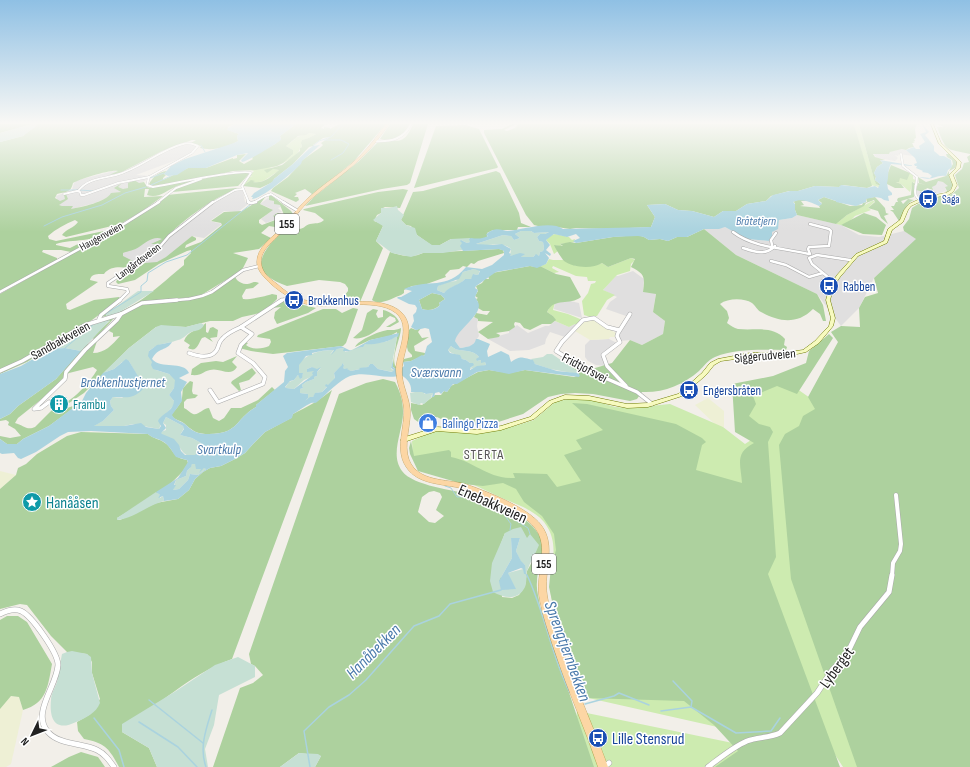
<svg xmlns="http://www.w3.org/2000/svg" width="970" height="767" viewBox="0 0 970 767" font-family="'Sofia Sans Condensed',sans-serif">
  <rect width="100%" height="100%" fill="#f2efe9"/>
  <g fill="#e0dfdf">
    <path d="M187,143l11,3 -8,8 -11,5 -43,16 14,1 -2,3 -7,4 -46,20 -23,6 -14,-4 -2,-9 16,-6 2,-7 4,-3 36,-9 9,1 10,-5 2,-4h5l22,-11z"/>
    <path d="M902,149l4,1 7,6 -14,-2 -1,2 -3,-1 3,3 -3,3 -18,-3 -3,-3 1,-2 14,1 1,-2z"/>
    <path d="M937,181l7,1 5,4 -4,1 1,4 -24,7h-5l-1,-8 14,-1z"/>
    <path d="M237,190l6,1 2,11 3,2 -10,8 -14,-1 -14,10 12,3 -18,14 -12,-2 -23,20 -15,8 -19,-1 -17,-7 28,-17 22,-4 43,-31z"/>
    <path d="M268,198l7,3v3l5,1 1,2 -3,1 4,4 -6,1 1,4 -3,3 -8,3 -5,-4 10,-8 -1,-3 -10,-4z"/>
    <path d="M797,215l44,10 18,10 20,2 25,-6 13,8 -43,39 -15,30 -18,18 -24,-32 -81,-39 -32,-26h11l10,-2 22,12 22,2 3,-5v-4l6,-5 1,-7 13,-2z"/>
    <path d="M633,271l11,8 -1,13 13,1 -3,19 12,9 -2,13 -21,11 -12,-5 -10,1 -2,-5 11,-19 -23,-8 4,-7 7,-5 -14,-7 13,-14h2z"/>
    <path d="M570,301l9,2 3,15 -28,-9 1,-7z"/>
    <path d="M474,317l4,2 -1,7 2,10 -7,10 -12,2 -5,-7v-4l4,-6z"/>
    <path d="M555,321l14,6 6,-3 2,1 -12,12 -15,-5 -4,7 -1,5 -16,6 -19,1 -22,-12 21,-6v-2l8,-6 11,8 17,-7h4z"/>
    <path d="M609,339l8,4 -7,7 -8,3 4,13 -10,-1 -8,-4 -3,-4v-12l5,-5z"/>
  </g>
  <g fill="#eef0d5">
    <path d="M592,319l24,14v4h-6l-1,2 -19,1 -15,-9 7,-8z"/>
    <path d="M708,398l16,13v16l-4,2 -25,-24z"/>
    <path d="M0,471l16,4 -16,14z"/>
    <path d="M11,696l8,1 4,13 -12,54 -5,3h-6v-59z"/>
  </g>
  <g fill="#cdebb0">
    <path d="M854,124h5l15,55 3,6 3,1 -1,1 -8,-2z"/>
    <path d="M309,133l7,1c-4,2 -8,5 -14,6l1,2 -2,2 1,3 -2,1c-1,9 -23,19 -32,20l11,2 -2,2c-9,5 -13,12 -25,10l2,-1h-5l-2,4h-4l5,-8 5,-1h-4l5,-5 -3,-1 28,-5 13,-10 1,-5 -7,-4 9,-7 -1,-1z"/>
    <path d="M908,172l6,3h-1v4l3,1v4l-3,-2 -3,10 -9,-8 -5,-2h3v-4h4l7,-5z"/>
    <path d="M872,201h3l-7,7 3,2 -16,6 -6,6 -8,3 -5,-1 11,-9z"/>
    <path d="M555,234l14,3 3,3 3,-1 -1,3 -14,2 3,3 -8,-2 3,6 -4,3 -4,-10 -4,-4 3,-4z"/>
    <path d="M631,258l4,2 -4,4 -1,7 -13,4 -14,15 12,5 -8,5 -10,16 -7,1 -6,-2 -2,-14 6,-8 3,-9 4,-1 1,-2h-8l-1,-4 -11,-1 -23,-10 -1,2 7,4 -5,1 -14,-7 6,-2 3,-5 4,1h10l13,6 21,-1 5,-2 6,4z"/>
    <path d="M555,302l-2,8 15,4 12,5 1,1 -4,5 -2,-1 -6,3 -14,-6 -2,-5 -6,-4 3,-6z"/>
    <path d="M777,385l16,1 57,40 43,341h-50l-33,-51 -57,19 -169,-38c-13,-31 -27,-68 -33,-101 -4,-27 12,-49 -7,-74 -10,-12 -28,-18 -42,-24 -29,-14 -59,-27 -89,-40l-1,-17 20,-9 16,-2 18,3h17l35,-8 16,-5 21,-18 18,-4 18,2 24,7 15,1 40,-4 53,23 22,17 6,-4 -7,-31 14,-19z"/>
    <path d="M577,711l185,38 70,18h-260z"/>
  </g>
  <g fill="#add19e" fill-rule="evenodd">
    <path d="M0,124h235l-7,3v3l11,4 -2,2 1,5c-11,7 -26,10 -38,7l1,-2 -10,-3 5,-3h-4l-30,11 -42,22 -11,2 9,-4c-7,-2 -38,8 -45,12 -2,10 -8,9 -16,11l-2,4 5,3 5,-2 -1,-4 2,-1 2,5 -9,6 3,1h11l-2,3c11,-2 35,-7 40,-16l10,-1 -7,-4 8,-5 -4,4 5,2 5,-1v-5l6,-3 5,3 5,-1 3,5 4,1 44,-8c-6,3 -12,4 -18,6 -10,4 -18,13 -30,9l2,-6h-4l-1,8 19,-1 -22,16 -21,12 -54,13 -4,-2c4,-6 12,-7 16,-13l-3,-2c-10,4 -19,9 -27,16l1,3 7,2 53,-11c-16,14 -35,8 -53,14v1l14,3 12,-6 5,1 -16,9 -10,-2h-18l-1,2 15,6v2l-57,31v-149l23,-6 10,-9v-3l-33,9z"/>
    <path d="M296,124h30l-5,4 3,1v-2l6,1v1l9,-5h47l-32,37 -48,39 6,-6 -7,-5 -10,4 2,1 -3,3h4l1,3 -3,2 -25,-11 2,-3 15,-11 13,-14v-2l20,-14 2,-2 -2,-2 9,-6 -7,1 -10,7v1l-4,1 -16,17 -19,15 -1,3 -13,6 -17,-2 8,-6 4,1 -2,1c10,2 18,-5 26,-12l-6,-1 -6,4 -3,-3 18,-5 18,-14v-3l2,-1 -1,-4 1,-3c5,-1 9,-3 14,-6l-7,-1 -3,2 -8,1 -12,10 7,4v4l-10,9 -6,3 -21,4 -23,1 -30,7 -51,8 -3,-2c4,-7 9,-12 18,-13l-3,3 2,1 -3,3v2l25,-12h18l27,-10v1l4,-1v-3l9,-1 -7,7 5,3 9,-5 -1,-1c8,-9 21,-10 29,-19l-1,-3z"/>
    <path d="M390,124h20c-8,13 -15,18 -30,15z"/>
    <path d="M413,124h15l-18,59 -3,2 -25,4 -77,17 9,-9 44,-35 19,-19c19,-6 26,6 36,-19z"/>
    <path d="M512,124h4l-12,6 3,1 8,-3 3,-4h336l18,62 -5,2 -24,-3 -4,2 -24,-1 -17,5h-9l-18,5 -5,5 -19,3 -11,7h-13l-9,6 -22,-6 -14,-1 -13,-6 -18,1 8,12 -4,10 -43,2 -32,-1 -6,1 -20,-3h-12l-4,-1 -8,-10 -42,-82v-3l18,-1z"/>
    <path d="M859,124h58l-2,5 1,9 -2,1 1,2 -2,1 2,1h-3l2,4 -5,1 -3,2 -4,-1 -12,3 -1,2h-16l2,3 10,3h-5l3,3 -6,4 -3,6 2,3 -1,4 5,4v2l-4,-2 -2,-5z"/>
    <path d="M936,124h34v30c-25,-6 -23,-1 -33,-27h7z"/>
    <path d="M465,125l14,4 19,38 -1,1 -83,20 22,-62z"/>
    <path d="M946,154h3l8,8 -2,6 -6,3v6l5,8 -6,7h-3l2,-1 -2,-4 3,-1 -5,-4 -5,-1 -2,4 -4,2 1,3 -6,-2 -3,4 -8,-2 2,-7 8,2 -7,-2 -1,-6 8,5 20,-6 7,-12 -1,-4 -5,-3z"/>
    <path d="M970,155v612h-113l-66,-188 -12,-134 6,-11 14,-8 4,-10 12,-7 -7,-12 30,-55 -7,-10 10,-6 19,1 -1,-19 6,-11 13,-4 -4,-15 42,-39 -12,-8 -1,-4 6,-8 3,-11 9,-6 14,-4 17,-4 7,-6 -4,-13 7,-6 2,-6 5,-1 -2,-5z"/>
    <path d="M891,165l19,8 -3,7 -7,-2 -1,4h-3l5,2 3,4h-9l-8,-4v-9z"/>
    <path d="M248,171l1,3 -11,12 -66,6c11,-11 60,-20 76,-21z"/>
    <path d="M496,171l4,2 19,40 2,10 10,4h-13l-1,3h-24l-6,3v4l-4,2h-32l-11,6h-9l-14,-10 -6,-9 -5,-1 -5,-5 12,-28 10,-1z"/>
    <path d="M912,182l4,2 -2,1v12l-13,4 2,3 5,-5 6,1c-11,4 -8,15 -15,21l-6,-9 -3,-2h4l-3,-4h3l2,-4h2l-1,-2 1,-2 13,-3z"/>
    <path d="M236,188l1,1c-25,9 -60,35 -77,55h-9l11,-5c-8,-4 -17,4 -23,8 -4,3 -11,4 -16,6v3l10,5 -1,4 -4,3c-8,-1 -18,-2 -24,6 -5,0 -13,-1 -14,6l8,2 -32,22 1,5 3,1 24,-10 25,-3 1,2 -28,21 -64,37 -28,13v-76l113,-63 54,-36z"/>
    <path d="M403,189l5,1 -1,2 -7,16 -15,-1 -4,2v4l-4,2 -3,6 8,3 1,2 -7,15 7,7 -23,54 -20,-1 8,-10v-3l-3,-4 -5,-2 -21,-2 -32,6c-26,-9 -35,-22 -14,-45 3,-2 11,-12 13,-13 4,-1 9,1 13,1 5,0 6,-4 11,-5 5,-1 10,0 14,-4l-9,-7 -12,-3 1,-1 74,-17z"/>
    <path d="M271,195l20,16 2,3 -4,5 -5,-4 -4,-10 -6,-1v-3l-5,-1v-4z"/>
    <path d="M266,196l-6,8 13,6 -14,10v3l3,2 16,-6 -5,-3 4,-3 4,1 5,9 -5,5 -12,-2 -8,7 10,5 -12,11 -26,4 15,5 -5,10 -4,4 -36,22 -9,3 -54,5 -22,12 -17,3 15,-11 -10,9c31,-5 54,-31 78,-50v-5l7,-7v-3l-4,1 -28,13 -24,16 -17,4 -2,-2 1,-2 8,-3 20,-14 12,-1 9,-5 26,-21 4,2v2l-10,5 -1,3 16,-6 21,-17 -1,-2 -10,-2 13,-9 18,-1z"/>
    <path d="M824,197l26,9 12,-1 1,-2 4,-1 -1,-4 9,-1 10,11 1,5 3,1 -5,2 4,8 -7,-6 -3,-7 -10,-3 7,-6 -1,-2 -8,3 -2,3 -17,9 -11,9 -39,-9 -2,-5v-7l-2,-1 4,-2h9l1,1h-6l3,4 -4,1 20,2 -1,-2 3,-3 -4,-3z"/>
    <path d="M864,213l12,4 10,8 -4,10 -19,-1 -22,-9z"/>
    <path d="M704,229l32,26 81,39 6,11 3,16h-3l-3,-7 -7,-5c-16,16 -34,13 -52,3 -4,-2 -5,-6 -9,-9 -8,-5 -24,-5 -32,1l7,7 2,7 -2,5c3,2 7,5 11,6 17,2 35,-4 47,10l-1,6 3,2 -1,3c-23,0 -49,-2 -71,7 -7,3 -11,9 -16,14 -16,14 -36,22 -57,21l-5,7 -7,2 -37,-7 -18,-1 -14,1 -13,3 -25,17 -34,11 -31,1 -7,-2 -14,-7 -16,7 -7,-5 -3,-9v-7l11,2 13,-10h6l3,-4 3,1 3,-4 -1,-1 29,-15 11,-2 20,3 16,-3 49,7 5,-2 -1,-3 -14,-9 4,-1 17,9 27,-8 18,-23 12,5 21,-11 2,-13 -12,-9 3,-18 -13,-2c2,-15 2,-18 -12,-25l4,-8 -4,-1 -23,9 -6,-4c-9,6 -29,5 -38,-2 -2,-2 -9,-13 -10,-16l9,1 -3,-2 10,-2 6,1 37,-6 25,-2 6,2 5,3 11,-1 8,2 9,-4h10z"/>
    <path d="M499,249l4,1 1,3 -26,8 -4,3 -3,-1 -4,4 -4,-1 -4,3 -9,1 -5,5 1,2 -22,8 -12,1 -8,4v3l-3,2c-9,3 -20,11 -29,5l18,-48c11,4 23,6 33,1z"/>
    <path d="M530,266l6,1 4,-1 16,8 14,3 11,20c-11,9 -27,0 -34,15l6,4 3,4 -5,4h-9l-12,6 -6,-2 -4,-5 -5,-1 -1,2 1,3 -6,4 -13,2 4,2 -1,2 -11,2 -10,-7 15,-10 -15,-1v-2l-4,-2 2,-4 11,2 3,-4h-7l-5,-3v-6l-2,-3 2,-1 -3,-2 3,-5 -2,-5 6,-3 3,-4h4l-1,-3 4,-3z"/>
    <path d="M235,277l2,3c2,2 6,4 9,4 6,0 7,-4 13,-1l-6,5 -7,1 -4,7 1,3c5,1 24,-3 29,-5l5,1v4l-10,10 -7,4 -18,4 -9,4h-23l-24,6 -20,-1 -10,1 -27,21 -45,45 -18,12 -2,4 15,-5 -30,22 -26,13 -6,5h-10l-7,-5v-3l10,2 11,-2 -6,-7 -7,-4 1,-3 -3,-2 -6,1v-2l10,-5 8,-8 38,-27 29,-34 12,-4 -4,12c12,0 19,-8 27,-17l-7,1v-4l-4,-2c2,-5 6,-9 10,-13 21,-23 52,-12 79,-20 14,-4 25,-13 37,-21zM93,367l4,3c-7,12 -26,34 -41,36l-21,21c-8,4 -12,-2 -20,-4l3,-5 35,-28 8,-10 8,-7z"/>
    <path d="M432,293l9,2 4,4 -6,4 1,2c-5,5 -12,6 -18,4l-3,-9z"/>
    <path d="M281,302h10l25,6 -8,5 -31,11 -3,-6 1,-6 6,-5 -9,1z"/>
    <path d="M353,308l5,1 -12,34 -3,3 -70,8 -22,-3 -12,-3 6,-6 3,1 -2,2c6,5 17,4 23,1l2,-4 -1,-3 -13,-2 1,-2 65,-26h13l6,4z"/>
    <path d="M373,309l5,1 -2,4 2,4 5,-1v-7c6,1 14,6 16,12l-9,5h-4l10,-6 -1,-3 -5,-2c-5,3 -7,8 -11,12 -6,6 -18,12 -26,10l9,-8 5,-17z"/>
    <path d="M115,317l-20,22 -4,-1 19,-17 -22,4 -61,37 -27,12v-1l27,-13 63,-37z"/>
    <path d="M206,323v9l2,1 2,-5 3,-1 5,3 -1,7 -7,1 3,4 -8,-5 -3,1c-4,6 -5,15 -14,10l2,-3 -6,-4c3,-10 15,-11 22,-18z"/>
    <path d="M401,328c0,11 -12,32 -4,40l-1,1 -3,-2c0,-8 5,-31 4,-35l-7,4 -20,4 -15,7c3,-7 26,-17 34,-17 6,0 7,0 12,-2z"/>
    <path d="M411,328l5,2 5,-2 -3,4 4,6 7,-1 -15,9 1,5 10,2v2l-14,6 -8,1 1,-3 8,-2v-2l-4,-4 -1,-4 2,-17z"/>
    <path d="M829,334l4,4 -36,56 -20,-8 -24,10 3,8 -7,12 10,8 11,3 3,5 -5,10 8,115 -8,17 72,193h-125l23,-16 -24,-26 -30,-24 -98,-3 -29,-74 -8,-37 2,-20 5,-17 -2,-16 -12,-18 -18,-14 -8,-13 -13,-6 -20,3 -20,-2 -45,-13 -8,-17 -1,-6 2,-7 3,15 35,-6 2,2v5c25,5 36,22 64,21l-2,-5 34,1 10,13 24,-6 -17,-26 18,-6 -6,-9 27,-10 -31,-27 15,1 89,20 26,14 4,4 -4,3 -6,25 46,13c-1,-18 -8,-30 12,-40l-19,-11 -3,-48 41,-8 33,-13 3,-12z"/>
    <path d="M237,356l-5,6 5,5c-7,11 -17,0 -27,3 -9,2 -7,6 -19,5l1,-6 9,-6 15,-2 7,1z"/>
    <path d="M252,368l4,5 -7,7 -10,3 2,7 -2,1 -8,-8 1,-2z"/>
    <path d="M383,379l12,3c5,9 8,19 8,29 1,18 -14,43 -1,60 11,15 52,19 71,24 20,5 62,23 68,45 4,14 -4,28 -4,42 -1,8 2,16 3,24l54,161h-279l6,-11 -22,-3 -19,14h-67l27,-79 13,-5 10,-8 -8,-9 -4,-2 -2,-10 90,-260 27,-11zM434,491l6,2 2,4 -6,13 8,6 -9,7 -6,-1 -11,-10 4,-15 7,-5zM505,533l23,6 2,-4 2,27 -5,9 -2,15 -6,9 -7,3 -10,-1 -2,-51z"/>
    <path d="M190,381l3,1 -1,9 1,3 5,1 -3,3 -8,1 -3,3v6c3,1 6,5 9,6 5,2 10,-6 16,-6l4,10 6,3 5,-3 7,-10h10l17,-8 14,-13 3,3 -19,15v2c-21,12 -17,27 -47,27 -11,0 -15,-2 -23,-9 -4,-5 -11,-4 -15,-10 4,-5 10,-11 11,-17 2,-12 -2,-7 8,-17z"/>
    <path d="M332,390l-100,269c-41,15 -76,47 -110,73l27,16 8,19h-38c-10,-19 -14,-24 -35,-28l-6,-8 -1,-9 12,-7 11,-16 -8,-26v-11l-5,-8 -20,-2 -16,-16 -24,-31 -7,-1 -20,5v-120l16,-14 2,-7 8,-4 11,-10 30,-18 14,-4 67,2c6,5 12,5 17,9 6,4 7,10 13,14 3,2 6,2 9,3l1,3c-11,22 -49,42 -71,55l1,2h2l36,-17 22,-4 11,-9 6,-11 8,-7 7,-4 11,-2 16,-8 8,-5 9,-10 11,-11 26,-14 2,-4c14,-7 27,-14 39,-24z"/>
    <path d="M7,616h11l9,6 25,42c-4,22 -5,39 -29,46l-4,-13 -8,-1 -11,13v-89z"/>
    <path d="M81,752l17,5 7,10h-54l18,-10z"/>
  </g>
  <g fill="#c6e0d4" fill-rule="evenodd">
    <path d="M33,124l5,1 -15,11 -23,6v-9z"/>
    <path d="M397,206l1,4 6,5 -3,5 5,5 9,3 2,7 15,10h8l11,-6 19,-1v4l-3,1 -6,-3 2,3 -1,7 -19,3h-20l-12,4 -19,-4 -16,-12 7,-15 -10,-6 8,-7v-5h9z"/>
    <path d="M521,231h10l3,2 15,-1 -4,2h-5l-3,3 2,4 4,1 1,6 -1,3 -3,1 -1,4 -4,-1 -2,2h-12l7,2 1,3 3,-1 1,1 -7,1v-2l-6,-3 4,-4 -14,2 1,-7c-10,-9 -23,-1 -35,-5l27,-9 8,1 3,4 6,-2 -5,-4z"/>
    <path d="M474,269l6,1 -2,5 -5,-1 1,1 -3,4h-6c-5,6 -14,7 -21,14l-7,-3 1,-4 9,-4 9,-1 7,-9z"/>
    <path d="M138,291h16l-36,22 -12,3v-2z"/>
    <path d="M110,320l-29,31 -16,-3 -15,1 38,-24z"/>
    <path d="M201,323l3,2c-3,6 -7,5 -13,7 -5,2 -7,7 -13,8 -13,5 -16,1 -29,11l7,19 13,4 7,6 -2,8 -5,7 5,6v4l-10,11 -5,13 -26,-5 -9,2h-31l10,-5 11,-11 -3,-4 -1,-5 3,-4 9,1 19,-15 -12,-22 -7,1 -8,7 -11,4 26,-25 27,-21 5,-2 25,2z"/>
    <path d="M395,336l2,1 -6,32 3,1 -1,2 -15,-3 -5,-5h-3l-2,3 -17,4 -9,-3 2,-3 -2,-2 1,2 -9,8 1,6c-5,5 -8,7 -13,13l-6,1 -3,4 -8,4 3,-3v-4l-8,-1v-4l3,-1 -1,-3 4,-3 8,-3v-2l3,-1v-4l4,-4 -4,2 -5,-3 -5,2 1,2h7l-2,5 -9,4 -10,9 -9,-1 4,-6 5,-2 4,-5 3,4 2,-6h-4v-10c10,-10 21,-13 35,-13l-4,4 7,-5 7,-1 1,4c9,-2 14,-6 20,-8 9,-2 22,1 30,-8z"/>
    <path d="M451,346c8,8 20,1 28,11l-2,4 4,-1 4,2 1,3 -16,4v-1l2,-1 1,-4h-3l-4,-3 -4,-1c-4,-6 -10,-4 -14,-9z"/>
    <path d="M547,354h5l25,17 1,3 -28,-5 -15,-5 -4,-5 12,-2z"/>
    <path d="M420,391l5,1 -1,2 10,-1 -3,3 1,1 -8,7 -3,-1 -2,2 -8,-3 -1,-9z"/>
    <path d="M166,417l17,9 1,2 -4,7 12,3 9,5v6c-8,12 -15,8 -21,-1 -4,-5 -13,-10 -19,-14v-2l5,-2v-5l-3,-2z"/>
    <path d="M192,464h3l3,4 4,1 3,-2 1,2 -8,6 -8,-1 -2,6 -9,9 -6,1 3,-10 10,-4 1,-5 3,-3z"/>
    <path d="M156,492l4,3v3l3,-2 1,5c-16,4 -31,18 -47,19v-2z"/>
    <path d="M521,527l6,11 3,-4 9,11c-3,8 -9,17 -12,26 -1,5 0,11 -2,16 -7,14 -21,11 -32,5l-3,-11 2,-18 13,-30 8,-4zM511,538h9l-4,13 5,11 4,3 -2,4 -15,4 1,5 -10,3 13,-23z"/>
    <path d="M72,651l15,3 4,3 1,16 8,30c-4,10 -14,15 -24,19 -20,10 -27,-2 -25,-22 0,-6 4,-12 6,-18 2,-9 3,-19 5,-28l5,-2z"/>
    <path d="M238,657l17,9v11l-36,18 -5,30 -9,24 3,18h-51l-8,-19 -27,-16v-8l54,-33 39,-26z"/>
    <path d="M299,753l19,1 3,2 -6,11h-35z"/>
  </g>
  <g fill="#aad3df" fill-rule="evenodd">
    <path d="M235,124h61l-16,12 1,4 -3,2c-6,4 -31,20 -36,20l-1,-2 7,-7 -11,2 -31,13h-18l-11,7 -9,1 -4,-2 7,-8 14,-7 49,-16 4,-2 -1,-5 2,-2 -12,-4 1,-2z"/>
    <path d="M922,124l7,8 -4,3 9,11v5l6,5h4l7,4 1,7 -4,3 -2,6c-11,-2 -13,6 -27,1l11,1 2,-2 -4,-3 -6,-1 1,-1 -7,-3 1,-2 -26,-2c-4,7 -2,13 -4,19l1,6 4,4v2l-4,1 1,5 -5,-1 -3,-2 -6,-1 -9,2v3l-10,4 -20,-4v-1l-12,-4 -6,3 4,4 -3,2c-10,-4 -17,-8 -26,-4l2,2v6l2,5 -5,3 -13,2 -1,9 -6,3v4l-3,5 -22,-2 -22,-12 -6,2h-15l-17,8h-10l-9,4 -8,-2 -11,1 -5,-3 -6,-1 -25,1 -37,6 -3,-2 7,-3 -4,-4 -9,3 -13,-3 -8,6 4,5 -4,5 5,4 -1,2 -5,-3 4,5 -3,6 -9,4 -7,-2 -34,6 -20,14 -1,2 3,2 -3,7c1,2 2,3 3,5 6,12 -20,26 -23,39l5,7c6,-1 14,-1 16,-9h2l12,5 -3,7 1,6 13,-6 8,4 2,7c10,-6 9,-5 22,-2l2,4 22,7 20,2 3,2 -1,2 -54,-7 -16,4 -20,-4 -12,2 -20,12h-4l-6,8 -3,-1 -3,3 -2,-2 -4,1 -1,4h-2l1,-4 -7,1 -4,-2h-11c1,-7 -3,-13 -10,-17 -15,6 -34,-5 -51,1 -11,4 -23,18 -33,26 -3,2 -2,0 -6,1 -6,3 -13,8 -18,11l-1,4 -27,14 -11,11 -9,10 -8,5 -16,8 -11,2 -7,4 -8,7 -6,11 -11,9 -14,2 -1,-5 -5,2 2,-3 -4,-3 22,-14 10,-16 -1,-2 -11,-3c-5,-7 -7,-13 -16,-17 -4,-2 -8,-2 -12,-6l-57,-3 -23,1 -8,4 -24,16 -15,7 -3,-1 -4,-5 -12,1 -2,-1v-14l7,5h10l6,-5 26,-13 33,-25 4,-8 17,-20 11,-4 12,-10 3,2 13,22 1,6c-11,11 -16,8 -30,8l-3,4 1,5 3,4 -11,11 -9,5h30l17,-3 5,4 13,2 2,-3 -3,-5c4,-8 15,-9 16,-20l-5,-6 5,-7 1,-8 -6,-6 -16,-5 -2,-4 1,-3 -4,-6 1,-5 8,-6 15,-3c-5,9 -14,5 -20,17 9,11 31,1 37,14l-10,5 8,4 -6,10 1,9 -10,14c3,6 10,6 14,10 8,8 13,9 23,9 30,0 26,-15 47,-27v-2l28,-23 1,-11 3,-4 -5,-11 4,-3 54,-7 10,5 19,-11 29,-7 -1,4c-4,-1 -4,2 -8,3 -7,3 -18,5 -25,4l-2,3c-7,-1 -10,6 -20,4l1,-3 -7,1 -6,6 3,-5c-8,0 -14,1 -22,3v2l-6,1 -7,9v8h4l-1,5 -2,1 -2,-4 -4,5 -4,1 -5,6 1,1 8,1 19,-14 -1,-2 2,-2 -7,1v-3l5,-2 5,2 4,-2 -4,5v4l-3,1v2l-8,3 -4,3 1,3 -3,1v4l8,1v4l-3,3 5,-4h3l2,-4 7,-1 5,-5 -2,-1 1,-2 2,1 7,-7 -1,-5 8,-8v-2l2,2 -1,3 2,1 3,-1 -1,1 4,2 9,-2 -1,-1 9,-1 2,-3h3l5,5 14,3 2,-2 -3,-2 2,-8v7l3,2v4l8,-7 -1,-4 8,-1 11,-6 2,1 3,-10 5,-4 -3,-13 -4,-1 -9,2 -5,-3 3,-6 -1,-6 3,-3 1,-4 -2,-3 -6,-1 -12,-6 1,-1h3l11,-6 -8,-2c25,-11 42,2 62,-22l16,2 10,-4 12,-10v-4l-5,-2 -36,2 -3,-5 2,-3 -2,-2 1,-1 6,3 3,-1 -1,-3 2,-1c7,1 10,1 17,-2l-2,-1c1,-2 4,-4 7,-5 5,-2 11,1 15,1 14,-1 43,-11 55,-2l88,-2 4,-10 -8,-12 18,-1 13,6 14,1 22,6 9,-6h13l11,-7 19,-3 7,-6 17,-4h8l17,-5 24,1 2,-2 26,3 8,-2 3,2 2,-4 -5,-4 1,-3 -2,-4 3,-6 6,-4 -3,-3 35,6 -1,-2 3,-1 -2,-5 -9,-8 8,-3 2,2h4l-1,-3 6,-4 -5,-8 6,-2zM521,231h10l3,2 15,-1 -4,2h-5l-3,3 2,4 4,1 1,6 -1,3 -3,1 -1,4 -3,-2 -3,3h-12l4,-3 -5,-1 -10,3 1,-2 -2,-1 2,-4 -9,-5 -9,1 -17,-1 27,-9 8,1 3,4 6,-2 -5,-4zM474,269l6,2 -2,4 -5,-1 -2,5h-6c-5,6 -14,6 -21,14l-7,-3 1,-4 21,-7 4,-7zM432,293l9,2 4,4 -6,4 1,2c-4,5 -12,6 -18,4l-3,-9zM451,346c8,8 20,1 28,11l-3,2 1,2 4,-1v3l4,-1 1,3 -9,1 -7,4v-2l4,-3 -1,-2h-3l-4,-3 -4,-1 -2,-4 -10,-2 -2,-3zM166,417l17,9 1,3 -4,6 12,3 9,5v5l-6,7h-10l-4,-4 -2,-6 -5,-6 -12,-5 -1,-1 5,-5 -3,-5zM192,464h3l1,5h5l-2,4 5,-5 2,1 -8,6 -8,-1 -2,6 -9,9 -6,1 3,-5h-2l2,-5 10,-4 1,-5 4,-4z"/>
    <path d="M320,145l-18,16 -1,3c-8,8 -39,35 -49,35l1,-2h-2l3,-4 18,-11 2,-3 19,-15 16,-15 4,-3z"/>
    <path d="M65,348l16,3 -25,28 -38,27 -8,8 -10,5v-45l21,-8 29,-17z"/>
    <path d="M511,538h9l-4,13 5,10 4,4 1,9h-2l-1,-5 -2,-1 -13,5 8,16 -15,1 -2,-9 13,-23z"/>
  </g>
  <g fill="none" stroke-linecap="round" stroke-linejoin="round">
    <g stroke="#aad3df" stroke-width="1">
      <path d="M324,140h17l8,4 -6,9 -12,7"/>
      <path d="M201,145l4,7"/>
      <path d="M313,146l6,-5 12,-4 12,-13"/>
      <path d="M150,178l14,-5"/>
      <path d="M151,185l20,-9"/>
      <path d="M61,190h17"/>
      <path d="M80,190l13,1"/>
      <path d="M44,226l18,-9 40,-12 23,-12 21,-6"/>
      <path d="M102,316l39,-24v-6l6,-5 1,-8 18,-11 21,-7 64,-51"/>
      <path d="M65,348l29,-24"/>
      <path d="M445,486l6,2 6,9 17,-1 29,17 8,11 -1,6"/>
      <path d="M504,513l24,15 2,6"/>
      <path d="M526,574l1,2"/>
    </g>
    <g stroke="#aad3df" stroke-width="1.5">
      <path d="M527,575c18,38 24,80 43,118"/>
      <path d="M673,681l19,20 -1,6"/>
      <path d="M149,700l54,43"/>
      <path d="M585,704l29,-8 5,-3 30,12"/>
      <path d="M661,711l30,-4 45,26 35,-2 9,-13"/>
      <path d="M94,718l25,32 5,17"/>
      <path d="M139,722l39,25 19,20"/>
      <path d="M206,767c-7,-19 0,-38 6,-57"/>
      <path d="M310,767l-6,-36 25,-24 20,-12 17,-15 48,-54 25,-10 11,-12 51,-14"/>
    </g>
    <defs>
      <g id="minor-far4">
        <path d="M375,141c16,1 29,-2 36,-17"/>
        <path d="M901,154l2,12 14,11c0,9 -6,17 3,23"/>
        <path d="M149,177l-2,8 6,2c14,-2 91,-19 98,-14l-9,13 7,17"/>
        <path d="M64,194l13,-3 3,1 1,3h3l34,-12 31,-6 43,-24 6,-7c-5,-2 -9,-4 -15,-2 -24,6 -43,25 -67,31 -14,4 -28,3 -38,16"/>
        <path d="M157,203l19,-15 25,-9"/>
        <path d="M212,203l23,-13 8,-1"/>
        <path d="M253,203l12,-7 6,-2 14,9"/>
      </g>
      <g id="minor-far3">
        <path d="M248,202l3,1 5,-1"/>
        <path d="M283,202l15,9"/>
        <path d="M810,224l19,5 2,2 -2,15 -20,1 -1,2 2,5"/>
        <path d="M733,232c21,16 51,16 76,22"/>
        <path d="M772,245l-1,-5 5,-7"/>
        <path d="M743,248c12,4 22,8 32,-2"/>
        <path d="M771,261l15,4 23,12 14,-4"/>
        <path d="M834,282l-22,-18 -3,-6 8,-3 33,5"/>
        <path d="M0,292l116,-63 43,-27"/>
        <path d="M119,301l9,-9 -1,-3 -19,-3v-3l49,-33 12,-14 44,-34"/>
        <path d="M165,301l24,-2 13,-3 10,-4 31,-22 16,-4"/>
        <path d="M281,301l9,-5"/>
      </g>
      <g id="minor-far2">
        <path d="M99,319l2,-4 19,-15"/>
        <path d="M619,330l-12,-3 -13,-9 -11,2 -21,22 -6,9 31,19 50,22 15,12"/>
        <path d="M189,353c8,3 21,6 27,-2 3,-4 2,-8 6,-12 5,-6 12,-9 19,-12"/>
        <path d="M0,371l22,-10 63,-36 36,-11 21,-11 35,-3"/>
        <path d="M626,386l-19,-20 -4,-11 17,-13 -3,-6 1,-3 12,-19"/>
        <path d="M210,390l8,12 45,-18 2,-7 -12,-14 -15,-10 3,-8 11,-11 -11,-7 41,-27"/>
        <path d="M49,402l-8,6 -7,1 31,-30 1,-7 19,-22 32,-30 4,-6"/>
      </g>
      <path id="minor-far1" d="M892,576l1,-13 7,-12 1,-7 -5,-49"/>
      <g id="minor">
        <path d="M0,614c6,-3 14,-6 21,-3 11,5 37,42 37,54 -1,21 -27,48 -10,67 11,13 35,11 49,18 8,4 12,10 17,17"/>
        <path d="M604,767l5,-4"/>
        <path d="M708,767c12,-9 25,-20 39,-26 11,-4 22,-3 33,-8l37,-40 16,-24 13,-13 14,-29 29,-35 3,-17"/>
      </g>
      <path id="secondary" d="M931,124h2l8,19 20,19 -1,6 -7,7 4,10 -4,7 -5,3 -22,4 -15,7 -3,4 -5,12 -11,8 -5,13 -29,13 -18,21 -6,9 -4,14 5,18 -2,8 -14,17 -13,9 -18,4 -38,1 -29,4 -7,4 -8,10 -24,21 -34,11 -21,1 -38,-8 -24,-1 -12,4 -19,16 -33,11 -24,4 -40,-3 -33,11h-2l-1,-2 1,-2 35,-11 40,3 24,-4 29,-9 19,-16 16,-6 24,1 38,8 21,-1 30,-9 24,-21 8,-10 8,-4 32,-6 38,-1 15,-2 12,-9 14,-15 2,-8 -5,-18 4,-14 7,-11 19,-21 28,-13 4,-12 12,-9 4,-10 5,-6 15,-7 22,-4 5,-3 2,-5 -4,-10 7,-7 1,-6 -18,-18z"/>
      <path id="primary" d="M386,124h3c-9,13 -18,25 -29,35 -15,15 -33,26 -49,40 -11,10 -18,21 -27,31 -9,10 -24,19 -23,33 1,10 9,16 16,21 8,7 17,14 27,16 28,8 77,-8 98,13 15,16 0,39 0,57 -1,14 7,26 8,40 1,16 -7,34 -1,50 9,22 37,19 56,24 21,7 62,23 76,41 16,21 2,46 6,70 3,20 10,39 16,57 14,39 31,76 45,115h-10c-13,-39 -30,-76 -43,-115 -6,-18 -13,-38 -16,-57 -3,-22 11,-48 -4,-67 -12,-16 -51,-32 -71,-39 -21,-6 -49,-3 -60,-26 -8,-17 1,-36 0,-54 -1,-14 -8,-26 -8,-40 1,-16 14,-39 3,-53 -17,-20 -64,-7 -88,-11 -16,-3 -28,-11 -40,-21 -6,-6 -14,-13 -14,-22 0,-14 14,-24 23,-32 10,-10 17,-22 27,-31 17,-16 37,-27 53,-43 10,-10 18,-21 26,-32z"/>
    </defs>
    <use href="#minor-far4" stroke="#a9a9a9" stroke-width="2.5"/>
    <use href="#minor-far3" stroke="#a9a9a9" stroke-width="3.5"/>
    <use href="#minor-far2" stroke="#a9a9a9" stroke-width="4.5"/>
    <use href="#minor-far1" stroke="#a9a9a9" stroke-width="5"/>
    <use href="#minor" stroke="#a9a9a9" stroke-width="6"/>
    <use href="#secondary" stroke="#707d05" stroke-width="1"/>
    <use href="#primary" stroke="#a06b00" stroke-width="0.5"/>
    <use href="#minor-far4" stroke="#fff" stroke-width="2"/>
    <use href="#minor-far3" stroke="#fff" stroke-width="2.5"/>
    <use href="#minor-far2" stroke="#fff" stroke-width="3.5"/>
    <use href="#minor-far1" stroke="#fff" stroke-width="4"/>
    <use href="#minor" stroke="#fff" stroke-width="5"/>
    <use href="#secondary" fill="#f7fabf" fill-rule="evenodd"/>
    <use href="#primary" fill="#fcd6a4" fill-rule="evenodd"/>
  </g>
  <linearGradient id="sky" x2="0" y2="1"><stop stop-color="#8fc0e4"/><stop offset="0.53" stop-color="#f9f8f5"/><stop offset="1" stop-color="#f9f8f5" stop-opacity="0"/></linearGradient>
  <rect width="970" height="232" fill="url(#sky)"/>
  <defs>
    <symbol id="bus-disc" viewBox="-11 -11 22 22"><circle r="9.5" fill="#1a4fb4" stroke="#fff"/><path d="M-5-6H5V4H4V6H2V4H-2V6H-4V4H-5ZM-3.5-4V0h7V-4ZM-3.5 1.2v1.5H-2V1.2ZM2 1.2v1.5H3.5V1.2Z" fill="#fff"/></symbol>
    <symbol id="building-disc" viewBox="-11 -11 22 22"><circle r="9.5" fill="#0f9aa8" stroke="#fff"/><path d="M-4-6H4V6H1V3H-1V6H-4ZM-2.5-4.3h1.7v1.8h-1.7ZM.8-4.3h1.7v1.8H.8ZM-2.5-1h1.7V.8h-1.7ZM.8-1h1.7V.8H.8Z" fill="#fff"/></symbol>
    <symbol id="shop-disc" viewBox="-11 -11 22 22"><circle r="9.5" fill="#3f7fe0" stroke="#fff"/><path d="M-5-2.5h2.3a2.7 3.5 0 0 1 5.4 0H5L5.5 6h-11ZM-1.5-2.5h3a1.5 2.3 0 0 0-3 0Z" fill="#fff"/></symbol>
    <symbol id="sight-disc" viewBox="-11 -11 22 22"><circle r="9.5" fill="#0f9aa8" stroke="#fff"/><path d="M0-6L1.8-2.2L6-1.7L2.9 1.2L3.7 5.4L0 3.3L-3.7 5.4L-2.9 1.2L-6-1.7L-1.8-2.2Z" fill="#fff"/></symbol>
  </defs>
  <g fill-rule="evenodd">
    <use href="#bus-disc" x="917" y="188" width="22" height="22"/>
    <use href="#bus-disc" x="818" y="275" width="22" height="22"/>
    <use href="#bus-disc" x="283" y="289" width="22" height="22"/>
    <use href="#bus-disc" x="678" y="379" width="22" height="22"/>
    <use href="#building-disc" x="48" y="393" width="22" height="22"/>
    <use href="#shop-disc" x="417" y="412" width="22" height="22"/>
    <use href="#sight-disc" x="21" y="491" width="22" height="22"/>
    <use href="#bus-disc" x="587" y="727" width="22" height="22"/>
  </g>
  <g text-anchor="middle" stroke-width="3" stroke-linejoin="round" paint-order="stroke">
    <g font-size="11" fill="#164399" stroke="#fff" text-anchor="start">
      <text x="942" y="203">Saga</text>
    </g>
    <g font-size="11" fill="#222" stroke="#fff">
      <text transform="translate(101 236) rotate(-29)" y="4">Haugenveien</text>
      <text transform="translate(138 261) rotate(-37)" y="4">Langårdsveien</text>
    </g>
    <g font-size="12" font-style="italic" fill="#4a7aab" stroke="#fff">
      <text x="756" y="225">Bråtetjern</text>
    </g>
    <g fill="#fff" stroke="#646464" stroke-width="1">
      <rect x="275" y="214" width="24" height="20" rx="3"/>
      <rect x="532" y="554" width="24" height="20" rx="3"/>
    </g>
    <g font-size="12" font-weight="bold" fill="#222">
      <text x="287" y="228">155</text>
      <text x="544" y="568">155</text>
    </g>
    <g font-size="13" fill="#164399" stroke="#fff" text-anchor="start">
      <text x="843" y="291">Rabben</text>
      <text x="308" y="305">Brokkenhus</text>
      <text x="703" y="395">Engersbråten</text>
    </g>
    <g font-size="13" fill="#222" stroke="#fff">
      <text transform="translate(60 340) rotate(-29)" y="5">Sandbakkveien</text>
      <text transform="translate(765 355) rotate(-5)" y="5">Siggerudveien</text>
      <text transform="translate(585 367) rotate(28)" y="5">Fridtjofsvei</text>
    </g>
    <g font-size="13" fill="#0d838f" stroke="#fff" text-anchor="start">
      <text x="73" y="409">Frambu</text>
    </g>
    <g font-size="13" fill="#366cbe" stroke="#fff" text-anchor="start">
      <text x="442" y="428">Balingo Pizza</text>
    </g>
    <g font-size="14" font-style="italic" fill="#4a7aab" stroke="#fff">
      <text x="436" y="377">Sværsvann</text>
      <text x="123" y="387">Brokkenhustjernet</text>
      <text x="219" y="454">Svartkulp</text>
    </g>
    <g font-size="14" letter-spacing="1" fill="#555" stroke="#fff">
      <text x="484" y="459">STERTA</text>
    </g>
    <g font-size="16" fill="#0d838f" stroke="#fff" text-anchor="start">
      <text x="46" y="508">Hanååsen</text>
    </g>
    <g font-size="16" fill="#222" stroke="#fff">
      <text transform="translate(493 503) rotate(24)" y="6">Enebakkveien</text>
      <text transform="translate(836 667) rotate(-54)" y="6">Lyberget</text>
    </g>
    <g font-size="16" fill="#164399" stroke="#fff" text-anchor="start">
      <text x="612" y="744">Lille Stensrud</text>
    </g>
    <g font-size="17" font-style="italic" fill="#4a7aab" stroke="#fff">
      <text transform="translate(373 651) rotate(-45)" y="6">Hanåbekken</text>
      <text transform="translate(568 651) rotate(70)" y="6">Sprengtjernbekken</text>
    </g>
  </g>
  <g transform="translate(32 735) rotate(227)" stroke="#ffffff" stroke-width="3" paint-order="stroke">
  <path d="M0-3L7 15L0 10L-7 15Z" fill="#222222"/>
  <text y="-6" font-size="11" font-weight="bold" text-anchor="middle" fill="#222222">N</text>
  </g>
</svg>
